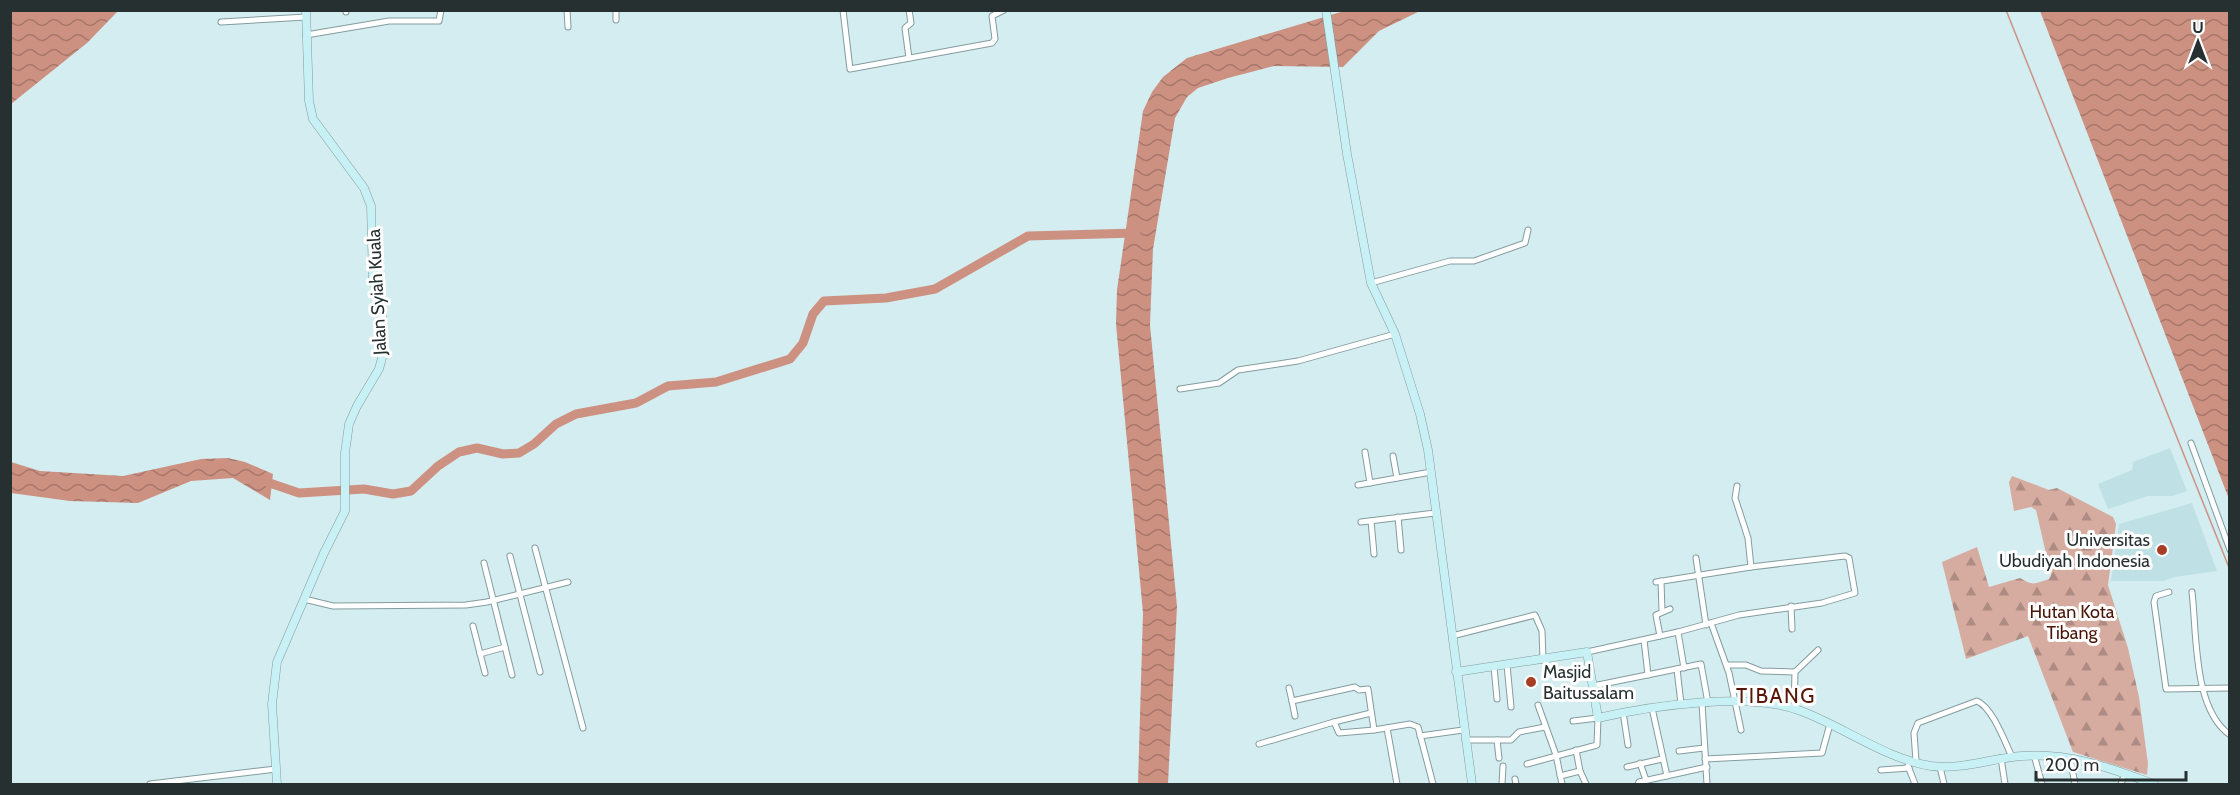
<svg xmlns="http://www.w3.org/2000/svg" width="2240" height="795" viewBox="0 0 2240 795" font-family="Cabin,sans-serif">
  <defs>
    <pattern id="forest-firs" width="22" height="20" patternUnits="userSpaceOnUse" patternTransform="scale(1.5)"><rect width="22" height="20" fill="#d7aca0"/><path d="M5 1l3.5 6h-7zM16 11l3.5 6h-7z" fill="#ae8c83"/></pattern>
    <pattern id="water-waves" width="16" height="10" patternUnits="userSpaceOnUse" patternTransform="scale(1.5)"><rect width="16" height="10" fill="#cd9182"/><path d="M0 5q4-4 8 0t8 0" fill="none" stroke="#a6776b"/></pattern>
  </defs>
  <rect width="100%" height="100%" fill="#d4edf0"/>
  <g fill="#bfe1e5">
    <path d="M2170,448l17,43 -15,5h-24l-40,13 -10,-25 34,-14 1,-8z"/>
    <path d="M2192,503l25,68 -42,6 -12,4h-52l8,-57z"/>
  </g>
  <path fill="url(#forest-firs)" d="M2012,476l37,14 8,-2 56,29 3,7 -8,61 20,63 11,49 9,67 -1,11 -74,-23 -45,-116 -62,23 -24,-97 35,-15 12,40 31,-9c14,8 13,6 29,1l2,-4 -15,-65 -5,-3 -17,4 -5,-29z"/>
  <g fill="url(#water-waves)">
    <path d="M11,10h106l1,1 -31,32 -76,61z"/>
    <path d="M1344,11h76l-41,20 -36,36 -69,-1 -46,12 -30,10 -11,9 -12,21 -22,131 -3,76 27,281 -9,178h-30l5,-171 -27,-289 1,-34 26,-179 9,-19 11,-15 24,-19z"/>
    <path d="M2040,11h189v488z"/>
    <path d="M228,458l17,4 28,12 -3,26 -37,-22 -42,3 -53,22 -68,-2 -59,-8v-31l29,9 83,5 78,-17z"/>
  </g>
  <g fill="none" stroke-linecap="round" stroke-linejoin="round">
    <path stroke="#cd9182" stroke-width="1.5" d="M2006,10l224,560"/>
    <path stroke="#cd9182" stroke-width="9" d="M261,480l38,13 65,-4 29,5 18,-3 27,-25 21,-14 18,-4 26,6 16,-1 15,-9 22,-20 20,-10 60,-11 32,-17 48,-4 74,-23 13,-16 10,-29 11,-13 62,-3 49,-9 93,-53 108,-3"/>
    <defs>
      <g id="street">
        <path d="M346,10v2"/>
        <path d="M567,10l1,17"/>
        <path d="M616,10v10"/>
        <path d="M843,10l7,59 142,-26 3,-4 -3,-23 12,-6"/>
        <path d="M909,10l2,13 -6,5 4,30"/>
        <path d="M221,22l85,-5"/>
        <path d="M306,35l83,-14h50l2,-11"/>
        <path d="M1371,283l79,-22h24l51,-18 3,-13"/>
        <path d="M1180,389l39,-6 19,-13 60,-9 97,-27"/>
        <path d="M2191,443l39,107"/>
        <path d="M1365,452l5,31"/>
        <path d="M1393,456l4,22"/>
        <path d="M1358,485l73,-13"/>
        <path d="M1737,486l-2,12 13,40 3,29"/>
        <path d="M1398,517l3,33"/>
        <path d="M1371,521l3,33"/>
        <path d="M1361,522l74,-9"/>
        <path d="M535,548l48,180"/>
        <path d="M510,556l30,116"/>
        <path d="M1696,558l10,67"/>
        <path d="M484,563l28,112"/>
        <path d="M1661,581l1,30"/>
        <path d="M2169,592l-13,4 -2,6 12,87 64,-1"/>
        <path d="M2192,592c5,43 1,117 38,143"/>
        <path d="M304,599l29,7 133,-1 21,-3 81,-20"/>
        <path d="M1791,606l1,23"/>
        <path d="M1711,623l18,50 12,57"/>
        <path d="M473,626l12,47"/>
        <path d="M1678,632l6,36"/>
        <path d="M1452,636l83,-21 7,16 1,29"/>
        <path d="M1660,636l-4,-21 14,-6"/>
        <path d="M1644,640l4,35"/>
        <path d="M1587,652l91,-20 61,-17 83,-12 33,-10 -6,-35 -4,-2 -94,11 -95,15"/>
        <path d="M480,654l25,-7"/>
        <path d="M1507,665l4,42"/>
        <path d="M1727,665h19l15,6 34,1"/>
        <path d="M1494,667l3,32"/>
        <path d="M1677,669l4,35"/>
        <path d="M1593,686l108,-22 7,39"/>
        <path d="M1289,688l3,13 63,-14 4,3 9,-1 6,41 36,-6 8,3 15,57"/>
        <path d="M1292,701l3,15"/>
        <path d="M1702,703l5,81"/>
        <path d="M1538,705l18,50 6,29"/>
        <path d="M1652,708l15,68"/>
        <path d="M1794,708l1,-36 23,-22"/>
        <path d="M1623,712l5,33"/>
        <path d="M1334,722l37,-9"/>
        <path d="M1387,728l10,56"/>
        <path d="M1420,736l43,-6"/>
        <path d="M1465,740h46l8,-8 26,-5"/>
        <path d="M1497,740l2,18"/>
        <path d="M1259,744l75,-22 5,11 35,-3"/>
        <path d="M1576,750l4,21 6,13"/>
        <path d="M1679,751l25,-3"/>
        <path d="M2034,755l8,29"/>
        <path d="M2001,758l4,26"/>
        <path d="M2070,758l5,26"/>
        <path d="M1705,759l117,-6 8,-29"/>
        <path d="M1916,761l-2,-28 4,-10 59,-22c15,6 28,41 35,56"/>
        <path d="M1640,763l6,17"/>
        <path d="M1527,764l70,-19 1,-27 -25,3"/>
        <path d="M1908,766l7,18"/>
        <path d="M1627,767l35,-8"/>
        <path d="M1940,767l4,17"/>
        <path d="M1881,770l28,-2"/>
        <path d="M1560,776l20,-5"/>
        <path d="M1515,779l1,5"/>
        <path d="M150,784l126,-15"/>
        <path d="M1502,784l1,-18"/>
        <path d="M1638,784l1,-2 68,-15"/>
        <path d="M2121,784l4,-11"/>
      </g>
      <g id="secondary">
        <path d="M1326,10l21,144 24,129 24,51 25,80 8,36 44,334"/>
        <path d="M1456,672l131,-20 11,66c52,-12 153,-27 203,-7 43,16 85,48 130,55 31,4 61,-8 91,-10 48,-4 88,12 132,28"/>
        <path d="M277,784l-5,-80 5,-42 47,-109 21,-42v-58l4,-29 8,-18 22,-37 3,-11v-47l-9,-33 -2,-72 -7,-18 -51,-69 -4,-18 -3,-91"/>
      </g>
    </defs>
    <use href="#street" stroke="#849c9e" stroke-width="7"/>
    <use href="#secondary" stroke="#849c9e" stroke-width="9"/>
    <use href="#street" stroke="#fff" stroke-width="5"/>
    <use href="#secondary" stroke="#c8f1f5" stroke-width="8"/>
  </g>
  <g fill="#a63d24" stroke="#fff" stroke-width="2">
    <circle cx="2162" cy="550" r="6"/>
    <circle cx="1531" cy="682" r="6"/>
  </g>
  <g text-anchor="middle" stroke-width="6" stroke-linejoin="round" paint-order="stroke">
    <g font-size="18" fill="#273031" stroke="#fff">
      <text transform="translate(377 292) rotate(-93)" y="6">Jalan Syiah Kuala</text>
    </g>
    <g font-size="18" fill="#273031" stroke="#fff" text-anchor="end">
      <text x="2150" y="546">Universitas<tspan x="2150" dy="21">Ubudiyah Indonesia</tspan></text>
      <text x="1543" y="678" text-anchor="start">Masjid<tspan x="1543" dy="21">Baitussalam</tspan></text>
    </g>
    <g font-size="18" fill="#4a1407" stroke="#fff">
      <text x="2072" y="618">Hutan Kota<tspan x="2072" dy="21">Tibang</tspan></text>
    </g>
    <g font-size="21" letter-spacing="1.5" fill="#581606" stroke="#fff">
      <text x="1776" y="703">TIBANG</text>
    </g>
  </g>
  <rect width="2240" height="795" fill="none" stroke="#273031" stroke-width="24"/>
  <g transform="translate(2198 42)" stroke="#ffffff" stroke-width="4.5" paint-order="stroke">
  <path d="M0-4.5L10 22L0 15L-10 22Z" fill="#273031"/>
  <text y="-9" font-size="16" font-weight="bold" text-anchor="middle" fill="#273031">U</text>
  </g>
  <path d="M2036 771v9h150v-9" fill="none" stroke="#273031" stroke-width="3"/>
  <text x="2045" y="771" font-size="18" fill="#273031" stroke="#ffffff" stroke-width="4.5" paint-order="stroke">200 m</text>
</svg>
